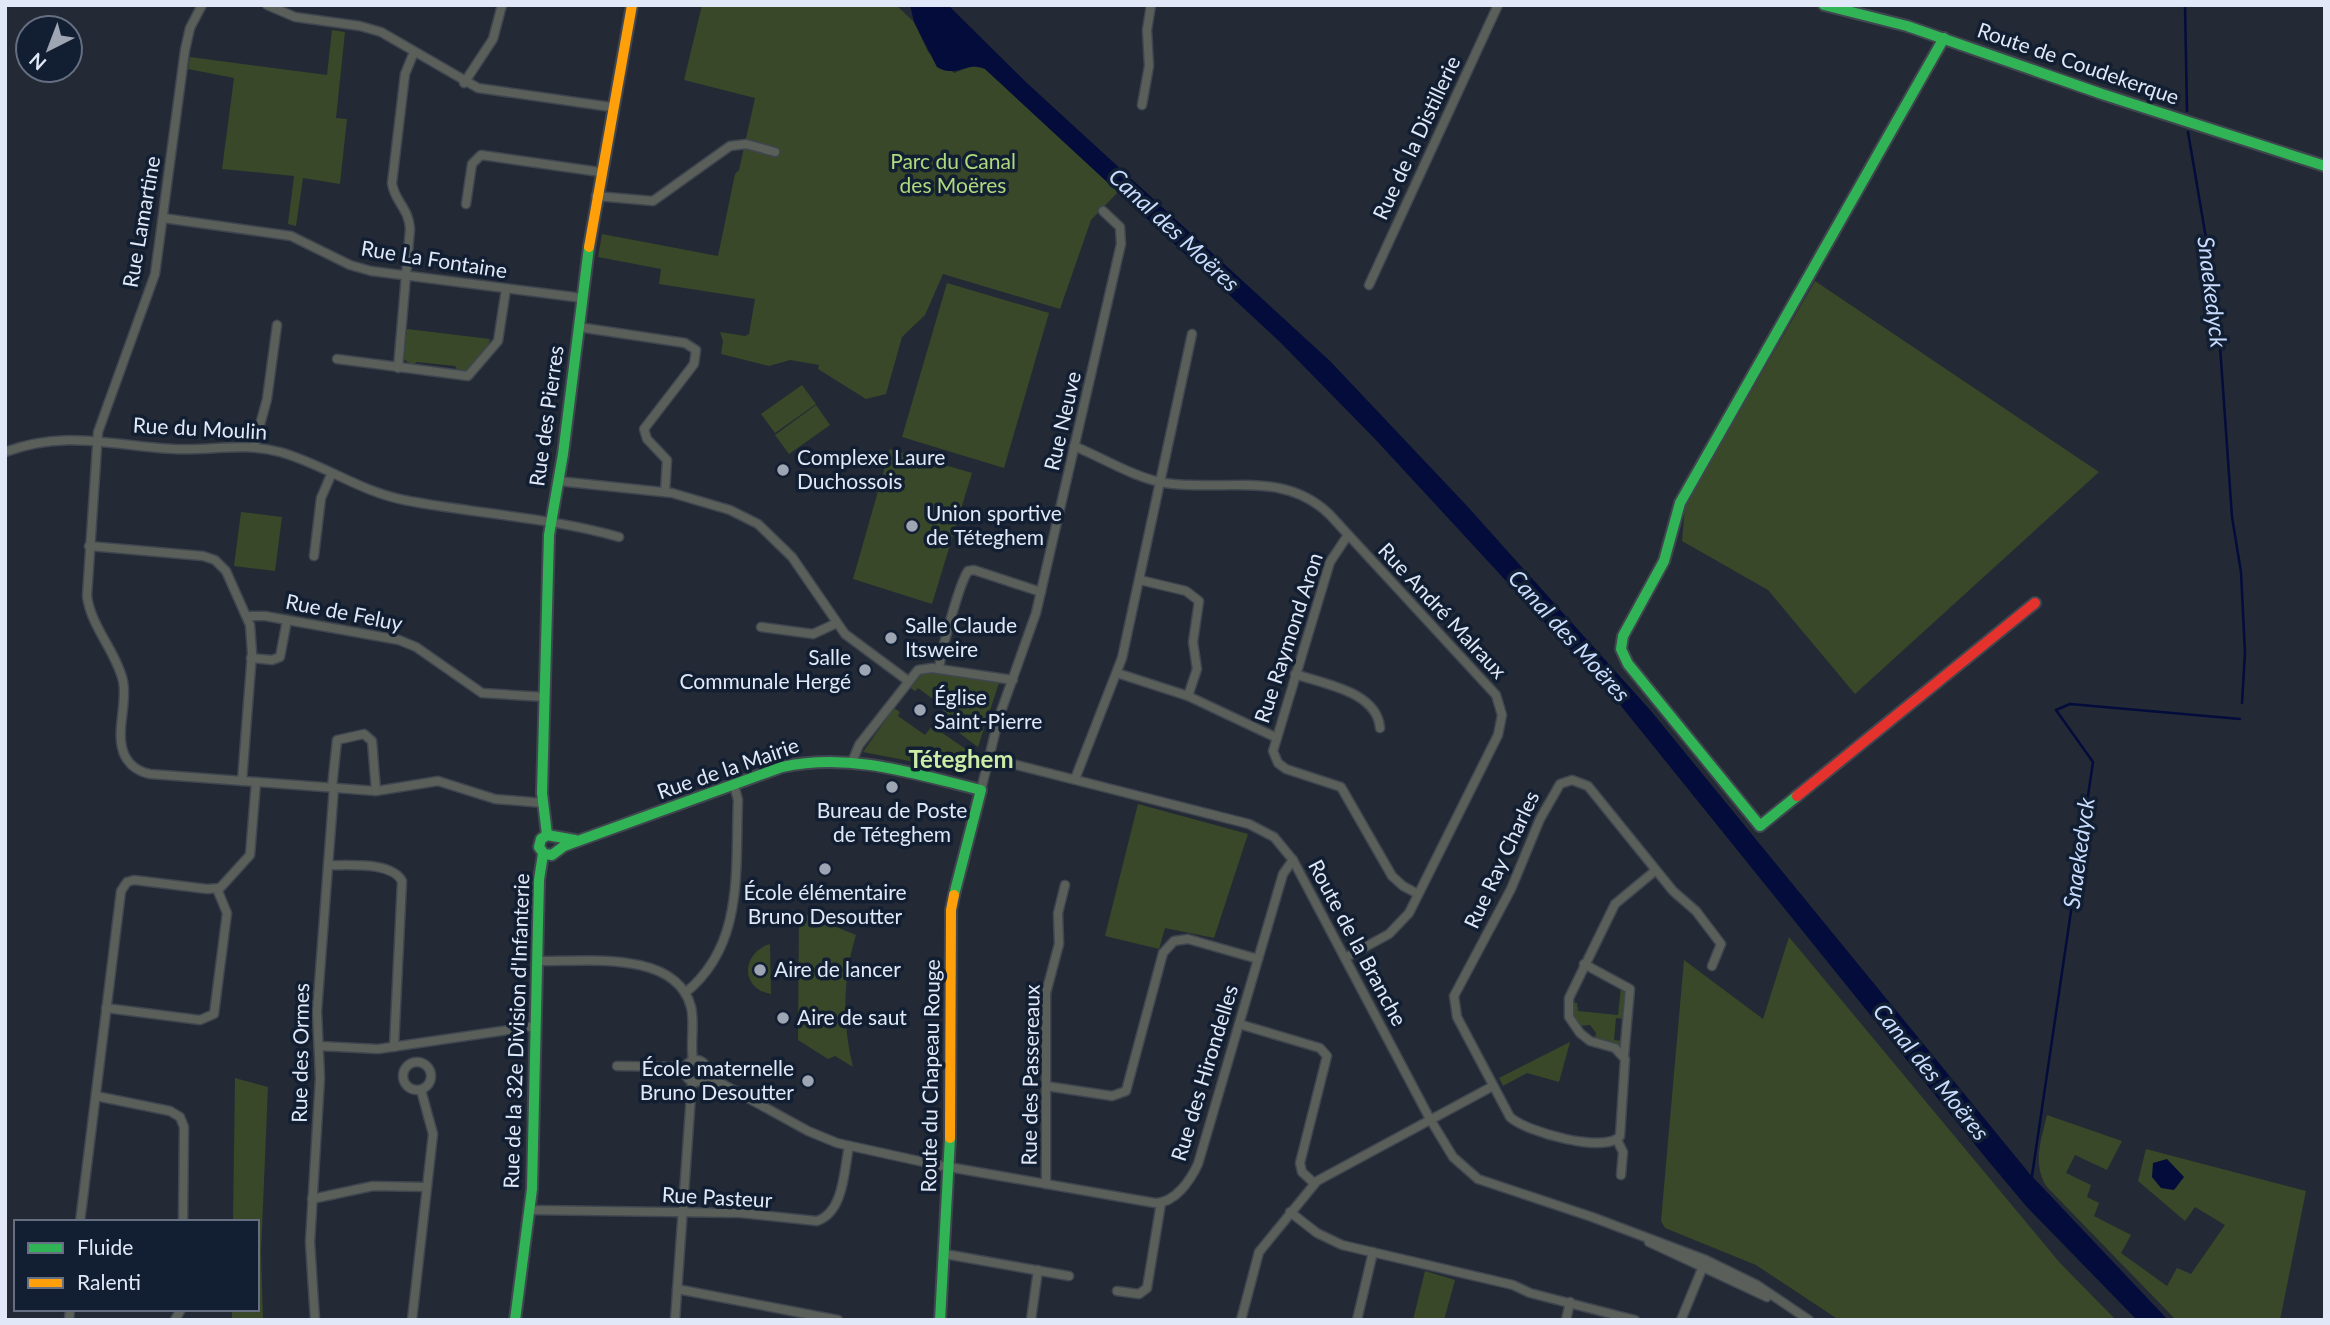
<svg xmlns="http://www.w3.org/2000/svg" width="2330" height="1325" viewBox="0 0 2330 1325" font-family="Lato,sans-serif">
  <rect width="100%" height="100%" fill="#232a35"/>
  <g fill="#384828">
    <path d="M702,5h194l18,17 14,30 26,21 18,-7 13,3 133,123 -27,28 -31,89 -117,-35 -18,41 -23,22 -16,57 -20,5 -48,-30 1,-4 -29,-5 -21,6 -48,-12 2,-13 -3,-9 25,4 4,-2 6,-35 -96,-15 2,-15 -63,-12 4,-23 116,22 17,-82 4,-4 16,-72 -71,-18z"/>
    <path d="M332,30l13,2 -9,86 11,1 -7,65 -37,-6 -7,48 -8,-2 6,-48 -72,-7 12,-91 -46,-9 2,-12 137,18z"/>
    <path d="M1815,281l284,191 -244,222 -87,-104 -86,-49 3,-35z"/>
    <path d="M947,283l102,30 -45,155 -102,-31z"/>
    <path d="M407,329l83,10 -3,10 -21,23 -8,-1 -3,-5 -38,-4 -4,3 -10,-6z"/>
    <path d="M802,385l14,19 -41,29 -14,-19z"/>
    <path d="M816,405l14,20 -41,29 -14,-19z"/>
    <path d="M890,449l82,24 -40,131 -79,-25z"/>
    <path d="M241,512l41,5 -7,54 -41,-5z"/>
    <path d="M925,672l74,11 -21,64 -40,-30 7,-9 -27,-20 -3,3 -6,-4 10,-13z"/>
    <path d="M894,708l6,4 -2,4 27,19 7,-9 44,30 -10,16 -103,-20z"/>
    <path d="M1138,804l110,30 -34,104 -49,-10 -6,21 -54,-13z"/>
    <path d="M799,912l57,23c-13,41 -14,89 -3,132l-18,-11 -7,3 -30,-19z"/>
    <path d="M1789,937l271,326 56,57h-277l-83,-55 -91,-37 -4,-7 23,-261 79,59z"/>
    <path d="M770,944l1,50c-31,-5 -30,-41 -1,-50z"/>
    <path d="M1621,987l6,6 -3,26 -8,-1 -2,22 9,1 -4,5 -24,-7 1,-6 -6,-8 -11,1 -5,-8 -2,-15h5l1,8 40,4z"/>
    <path d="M1570,1042l-11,40 -32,-9 -24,13 -4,-8z"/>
    <path d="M235,1078l33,9 -7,165 2,68h-31v-11h25v-87h-24z"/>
    <path d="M2047,1115l75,26 -15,29 -32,-15 -9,18 25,12 -4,12 12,6 -5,13 37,19 -10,18 46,33 10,-18 14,6 34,-49 -30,-18 -10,14 -47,-40 8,-32 160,42 -26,129h-104l-129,-133c-15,-23 -6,-46 0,-72z"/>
    <path d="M1425,1271l30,9 -11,40h-31z"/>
  </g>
  <g fill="#030c3a">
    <path d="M910,5h38l80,79 302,277 138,146 183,204 378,462 139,147h-31l-111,-114 -41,-49 -368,-456 -242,-262 -96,-98 -294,-272c-17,-9 -28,10 -48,-2l-23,-45z"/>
    <path d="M2167,1159l17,18 -10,13 -13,-2 -9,-11 1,-14z"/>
  </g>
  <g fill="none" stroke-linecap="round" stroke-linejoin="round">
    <g stroke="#030c3a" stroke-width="2.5">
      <path d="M2185,5l2,106"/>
      <path d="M2188,132l29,171 15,214 9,55 4,81 -3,50"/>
      <path d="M2032,1176l61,-414 -37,-52 14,-6 170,15"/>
    </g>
    <defs>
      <g id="street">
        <path d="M202,5l-12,23 -5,22 -30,224 -57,158 -11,164c4,31 29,55 36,85 5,23 -9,53 2,75 5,10 15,16 25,18l226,17 62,-10 57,18 48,4"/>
        <path d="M267,5l28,12 65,9 21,6 97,56 133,19"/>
        <path d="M464,83l29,-44 9,-34"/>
        <path d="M1142,105l7,-39 -2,-36 4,-25"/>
        <path d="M596,196l57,5 77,-55 16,-2 29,8"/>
        <path d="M466,204l6,-40 9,-9 119,17"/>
        <path d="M163,218l128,18 59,29 21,6 211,27"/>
        <path d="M1369,285l129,-280"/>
        <path d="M578,327l107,16 11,7 -2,14 -50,65 3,10 20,21 -2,32"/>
        <path d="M337,359l131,17 30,-35 8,-52"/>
        <path d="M398,368l12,-139c-1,-21 -16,-28 -18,-46l13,-109 9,-22"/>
        <path d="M1074,446c29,12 61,32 91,37 58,9 119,-14 165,32l166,180 6,20 -4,20 -89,178 -20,21 -44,24"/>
        <path d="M254,447l13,-48 10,-74"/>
        <path d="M5,452c61,-23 108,-6 169,-3 36,2 70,-7 106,3 43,12 79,39 124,48 72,14 144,17 215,37"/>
        <path d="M558,481l114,12 58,17 28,14 34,33 53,77 62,46"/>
        <path d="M1348,535l-18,27 -57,189 5,12 8,6 55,18 51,89 11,10 15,8"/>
        <path d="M89,546l114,10 12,4 11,11 24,54 2,28 -10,128"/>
        <path d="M314,556l7,-58 10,-23"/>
        <path d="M1140,580l46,11 13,10 -6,41 4,27 -9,27"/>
        <path d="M247,616h18l134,24 17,7 66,46 63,4"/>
        <path d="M761,627l52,7 24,-11"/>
        <path d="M251,658l21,2 8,-3 7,-37"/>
        <path d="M939,669c2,-17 20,-85 29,-98l6,-1 67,22"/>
        <path d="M1117,673l71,23 87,41"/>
        <path d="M1295,674c28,10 82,17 85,54"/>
        <path d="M989,758l260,66 25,13 19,23 137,259 23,38 25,22 114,38 114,43 51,25 52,35"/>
        <path d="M852,762l7,-17 59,-75 14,-2 81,12"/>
        <path d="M1075,779l47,-121 70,-324"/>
        <path d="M332,787l5,-47 27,-6 8,7 4,50"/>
        <path d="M981,790l18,-73 37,-104 85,-369 -1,-17 -17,-16"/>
        <path d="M328,865c20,1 63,-4 74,16l-8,166"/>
        <path d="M1656,870l-41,34 -46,94v19l11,16 10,8 25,7 10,11 -5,77c-15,18 -94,-4 -110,-19l-53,-100 -3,-21 57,-107 29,-70 20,-35 12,-4 16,6 85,105 23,20 25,33 -9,22"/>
        <path d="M537,961c46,1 139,-12 154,46 4,17 -1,36 2,53"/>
        <path d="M1584,964l46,25 -6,67"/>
        <path d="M685,993c60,-48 50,-124 53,-193l-4,-15"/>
        <path d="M106,1008l94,12 14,-6 13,-101 -10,-24"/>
        <path d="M1239,1024l81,24 7,8 -27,107 2,9 12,11"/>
        <path d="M319,1046l59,3 158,-23"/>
        <circle cx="696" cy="1071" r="11"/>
        <circle cx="417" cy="1076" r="14"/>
        <path d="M617,1066l69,1"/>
        <path d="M706,1075l102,56 29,12 100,22 218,38c20,0 35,-22 43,-39l85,-290 10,-14"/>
        <path d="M1046,1086l66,10 14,-5 37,-138 11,-12 14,-2 70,20"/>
        <path d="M96,1096l74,15 10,6 4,10 -1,95"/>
        <path d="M1617,1140l6,12 -2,23"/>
        <path d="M1046,1184v-191l13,-49 -1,-31 7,-28"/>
        <path d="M312,1199l61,-13 54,1"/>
        <path d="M529,1210l212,3 76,8c27,-9 27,-51 32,-75"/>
        <path d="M1290,1212l27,21 25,12 171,40 17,8 105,27"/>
        <path d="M80,1222l41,-331 6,-9 7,-2 73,9 13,-1 30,-33 6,-73"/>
        <path d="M1649,1242l118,55"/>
        <path d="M945,1254l124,22"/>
        <path d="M677,1289l161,31"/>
        <path d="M1117,1291l22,3 8,-6 14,-85"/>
        <path d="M69,1320l1,-11"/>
        <path d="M175,1320l6,-11"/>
        <path d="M315,1320l-5,-78 10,-164 -3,-67 17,-224"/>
        <path d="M412,1320l21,-186 -12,-44"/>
        <path d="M675,1320l17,-239"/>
        <path d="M1031,1320l7,-50"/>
        <path d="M1241,1320l18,-68 58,-71 176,-95"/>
        <path d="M1357,1320l16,-68"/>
        <path d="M1566,1320l4,-18"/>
        <path d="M1681,1320l23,-56"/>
      </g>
      <g id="fast">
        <path d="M1824,5l83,21 195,68 223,72"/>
        <path d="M1797,796l-37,30 -132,-162 -7,-15 2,-13 41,-75 16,-58 264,-465"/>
        <path d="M547,835l-6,4 -2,8 5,7 8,1 12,-9 218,-79c69,-15 133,7 199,23l-27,105"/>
        <path d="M547,835l-5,-42 7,-258 14,-81 26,-207"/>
        <path d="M547,835l28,5"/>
        <path d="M515,1320l17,-131 7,-309 4,-26"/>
        <path d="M940,1320l10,-182"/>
      </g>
      <g id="slow">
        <path d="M589,247l43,-242"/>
        <path d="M950,1138l1,-228 3,-15"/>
      </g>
      <path id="jam" d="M1797,796l238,-193"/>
    </defs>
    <use href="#street" stroke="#3f464f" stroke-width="11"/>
    <use href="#fast" stroke="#3f464f" stroke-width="14"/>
    <use href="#slow" stroke="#3f464f" stroke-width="14"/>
    <use href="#jam" stroke="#3f464f" stroke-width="14"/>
    <use href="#street" stroke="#5a5f5a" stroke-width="8"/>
    <use href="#fast" stroke="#30b455" stroke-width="10"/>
    <use href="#slow" stroke="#ff9f0a" stroke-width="10"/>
    <use href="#jam" stroke="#e5322d" stroke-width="10"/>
  </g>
  <g fill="#9ea6b4" stroke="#121e32" stroke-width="2.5">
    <circle cx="783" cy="470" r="7"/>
    <circle cx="912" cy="526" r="7"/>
    <circle cx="891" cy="638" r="7"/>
    <circle cx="865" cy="670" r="7"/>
    <circle cx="920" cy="710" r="7"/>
    <circle cx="892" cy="787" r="7"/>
    <circle cx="825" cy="869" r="7"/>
    <circle cx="760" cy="970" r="7"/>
    <circle cx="783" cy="1018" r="7"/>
    <circle cx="808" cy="1081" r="7"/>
  </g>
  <g text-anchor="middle" stroke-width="7" stroke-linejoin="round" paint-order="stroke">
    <g font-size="21" fill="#e1e9f8" stroke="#121e32">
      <text transform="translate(2078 64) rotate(19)" y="7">Route de Coudekerque</text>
      <text transform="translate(1417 138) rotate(-65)" y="7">Rue de la Distillerie</text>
      <text transform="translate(142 222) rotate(-80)" y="7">Rue Lamartine</text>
      <text transform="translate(434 260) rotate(9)" y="7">Rue La Fontaine</text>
      <text transform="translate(547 416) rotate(-82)" y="7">Rue des Pierres</text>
      <text transform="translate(1063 421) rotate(-77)" y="7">Rue Neuve</text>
      <text transform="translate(200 429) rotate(3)" y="7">Rue du Moulin</text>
      <text transform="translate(1442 611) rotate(47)" y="7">Rue André Malraux</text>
      <text transform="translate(344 613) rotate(11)" y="7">Rue de Feluy</text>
      <text transform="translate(1289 638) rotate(-72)" y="7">Rue Raymond Aron</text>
      <text transform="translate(728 769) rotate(-19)" y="7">Rue de la Mairie</text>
      <text transform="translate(1502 860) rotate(-65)" y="7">Rue Ray Charles</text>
      <text transform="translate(1357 943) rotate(62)" y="7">Route de la Branche</text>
      <text transform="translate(517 1031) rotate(-88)" y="7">Rue de la 32e Division d'Infanterie</text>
      <text transform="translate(301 1053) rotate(-89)" y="7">Rue des Ormes</text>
      <text transform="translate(1205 1073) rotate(-73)" y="7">Rue des Hirondelles</text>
      <text transform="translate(1031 1075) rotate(-89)" y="7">Rue des Passereaux</text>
      <text transform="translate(931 1076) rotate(-89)" y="7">Route du Chapeau Rouge</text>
      <text transform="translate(717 1198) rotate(3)" y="7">Rue Pasteur</text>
    </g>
    <g font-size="21" fill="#aed97c" stroke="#121e32">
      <text x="953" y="169">Parc du Canal<tspan x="953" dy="24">des Moëres</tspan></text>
    </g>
    <g font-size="21" fill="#e1e9f8" stroke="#121e32" text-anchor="start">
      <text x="797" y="465">Complexe Laure<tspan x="797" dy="24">Duchossois</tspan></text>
      <text x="926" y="521">Union sportive<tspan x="926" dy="24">de Téteghem</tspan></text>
      <text x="905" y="633">Salle Claude<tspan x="905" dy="24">Itsweire</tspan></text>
      <text x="851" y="665" text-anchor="end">Salle<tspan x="851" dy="24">Communale Hergé</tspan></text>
      <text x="934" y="705">Église<tspan x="934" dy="24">Saint-Pierre</tspan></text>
      <text x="892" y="818" text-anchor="middle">Bureau de Poste<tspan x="892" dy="24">de Téteghem</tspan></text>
      <text x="825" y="900" text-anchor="middle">École élémentaire<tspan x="825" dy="24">Bruno Desoutter</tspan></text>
      <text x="774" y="977">Aire de lancer</text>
      <text x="797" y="1025">Aire de saut</text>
      <text x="794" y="1076" text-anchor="end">École maternelle<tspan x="794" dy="24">Bruno Desoutter</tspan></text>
    </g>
    <g font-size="23" font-style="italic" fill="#c8dcfe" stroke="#121e32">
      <text transform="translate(1174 230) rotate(43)" y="8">Canal des Moëres</text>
      <text transform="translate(2212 292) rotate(83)" y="8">Snaekedyck</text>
      <text transform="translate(1569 636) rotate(48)" y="8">Canal des Moëres</text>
      <text transform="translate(2079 853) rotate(-82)" y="8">Snaekedyck</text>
      <text transform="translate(1931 1072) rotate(51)" y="8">Canal des Moëres</text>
    </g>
    <g font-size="24" font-weight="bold" fill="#cbeda6" stroke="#121e32">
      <text x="961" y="768">Téteghem</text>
    </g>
  </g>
  <rect width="2330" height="1325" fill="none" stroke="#e1e9f8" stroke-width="14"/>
  <rect x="14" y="1220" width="245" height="91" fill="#121e32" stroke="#656f81" stroke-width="2"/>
  <rect x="28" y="1243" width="35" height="10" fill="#30b455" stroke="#656f81" stroke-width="2"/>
  <text x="77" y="1255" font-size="21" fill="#e1e9f8">Fluide</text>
  <rect x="28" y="1278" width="35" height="10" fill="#ff9f0a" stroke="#656f81" stroke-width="2"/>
  <text x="77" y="1290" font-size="21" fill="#e1e9f8">Ralenti</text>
  <g transform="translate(49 49) rotate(222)"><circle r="33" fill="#121e32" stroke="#656f81" stroke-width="2"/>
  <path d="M0-5L12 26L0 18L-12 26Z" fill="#9ea6b4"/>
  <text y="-10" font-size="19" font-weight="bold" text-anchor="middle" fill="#e1e9f8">N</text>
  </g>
</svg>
